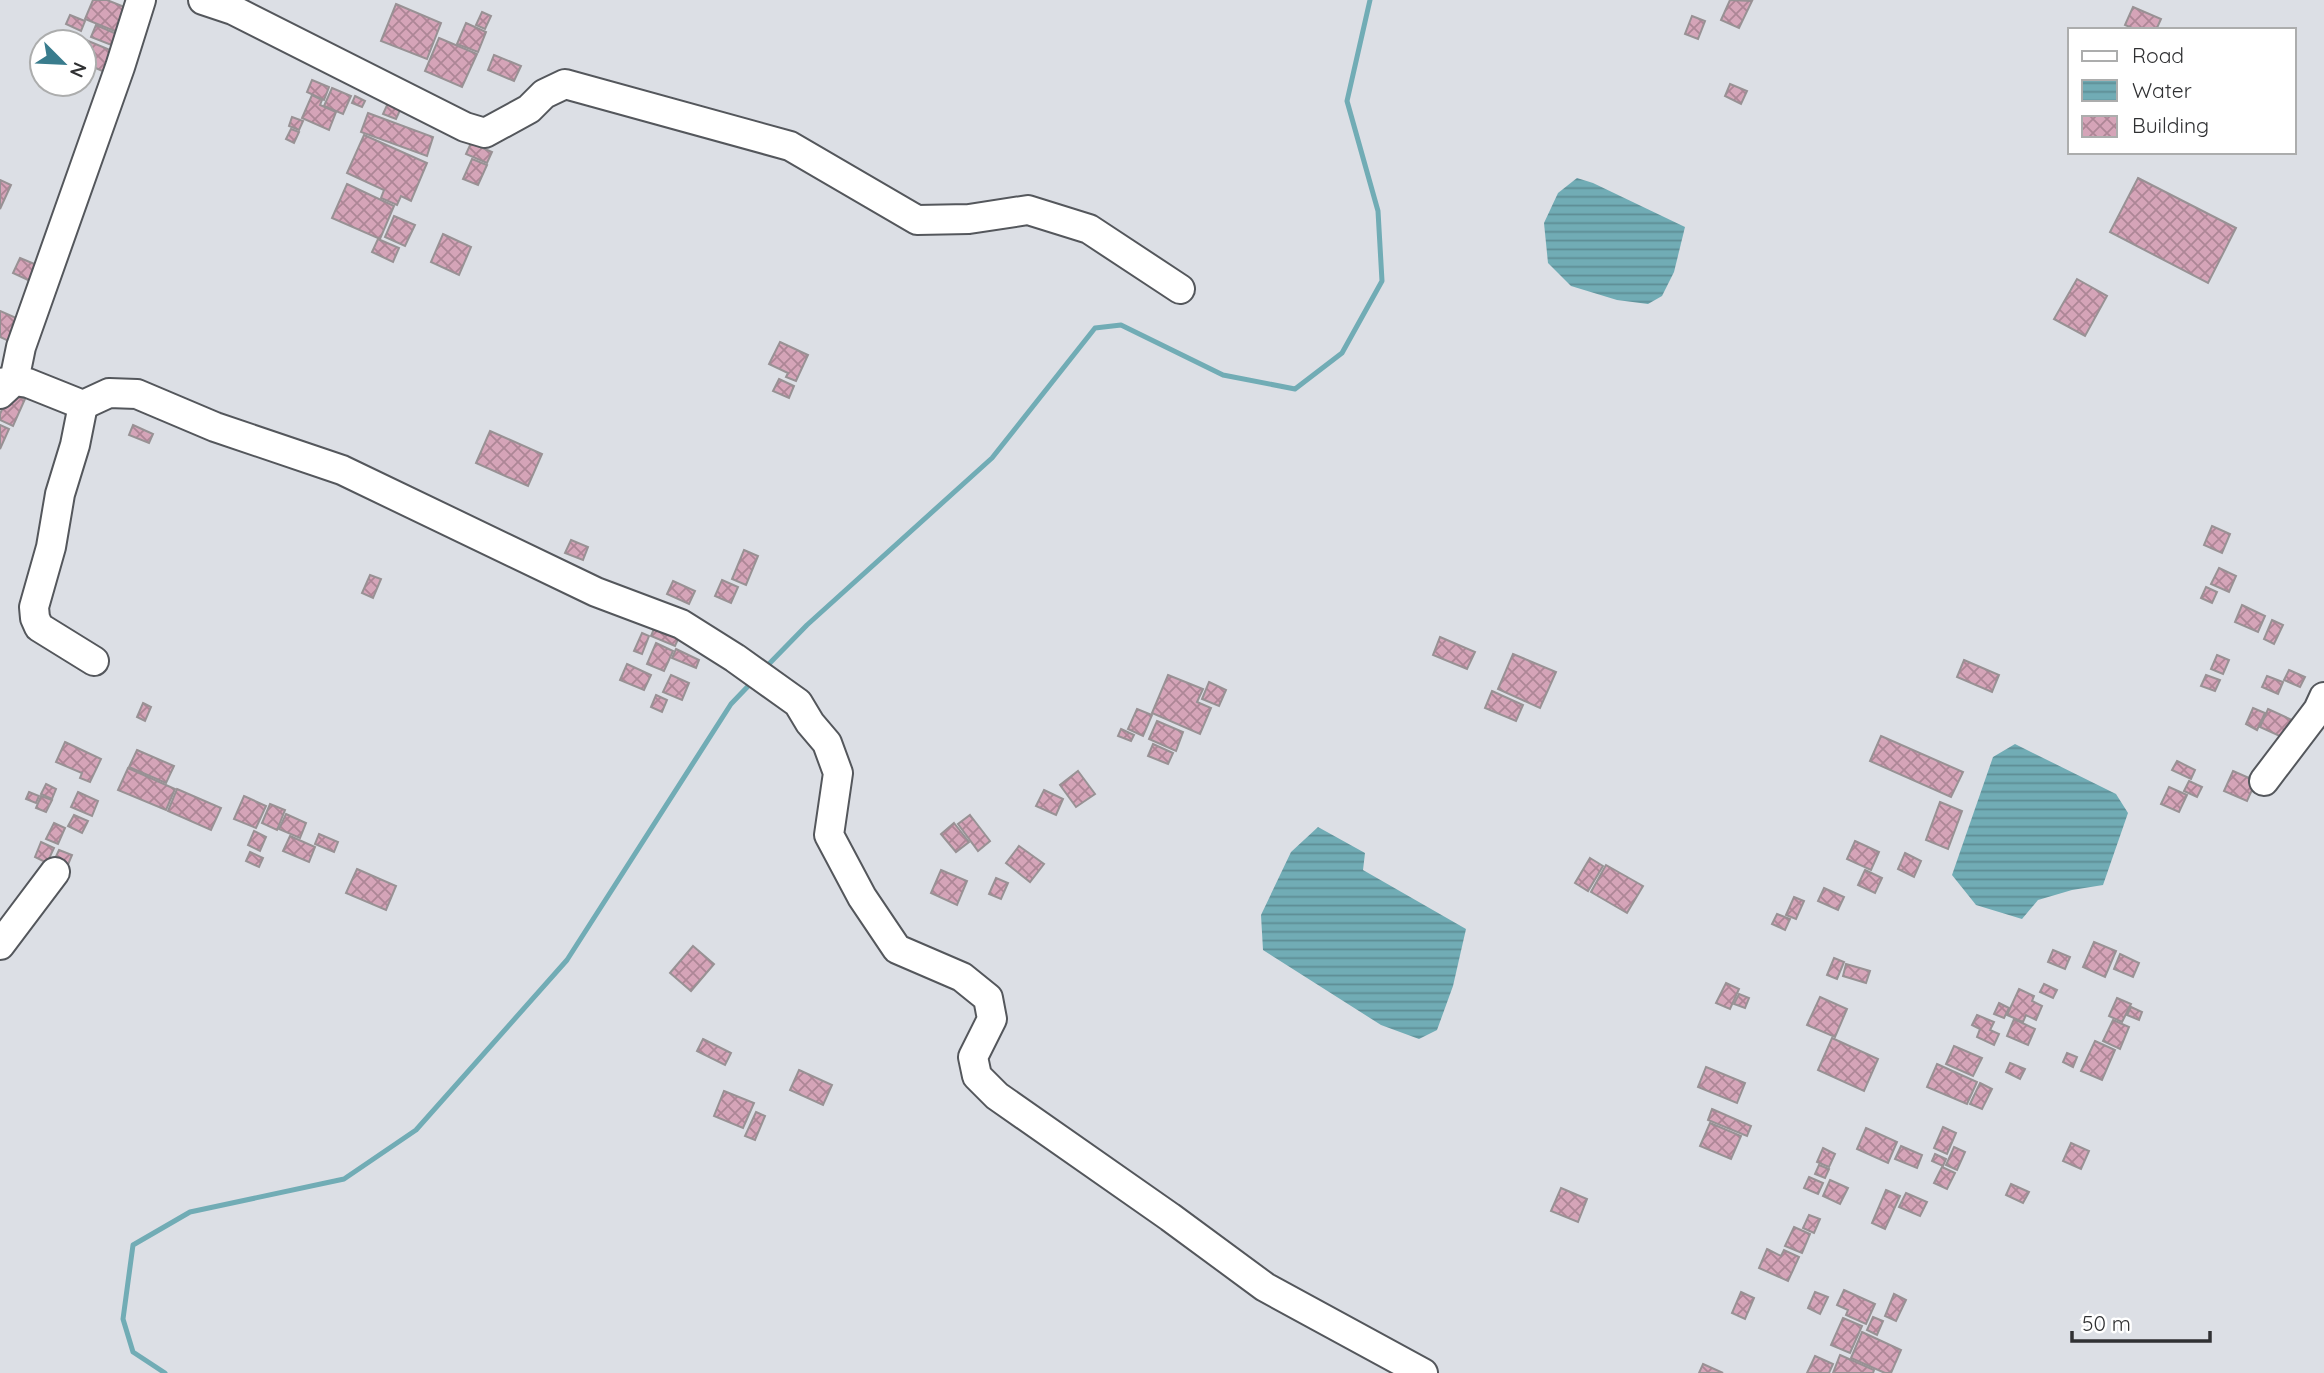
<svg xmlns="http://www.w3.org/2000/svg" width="2324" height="1373" viewBox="0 0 2324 1373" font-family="Quicksand,sans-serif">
  <defs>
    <pattern id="water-rules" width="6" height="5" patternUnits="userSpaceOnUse" patternTransform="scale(1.75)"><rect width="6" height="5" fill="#71acb5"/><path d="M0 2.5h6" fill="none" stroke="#5d8d94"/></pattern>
    <pattern id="building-cross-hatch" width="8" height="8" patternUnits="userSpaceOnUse" patternTransform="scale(1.75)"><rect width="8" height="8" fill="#d5a4b8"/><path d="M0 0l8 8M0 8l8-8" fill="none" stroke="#ad8696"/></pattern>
  </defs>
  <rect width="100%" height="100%" fill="#dcdfe5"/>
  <g fill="url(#water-rules)">
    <path d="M1577,178l16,5 92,44 -11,45 -12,24 -14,8 -31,-4 -46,-14 -23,-23 -4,-40 14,-30z"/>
    <path d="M2015,744l101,50 12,19 -25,72 -31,5 -34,10 -16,19 -46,-14 -24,-30 41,-118z"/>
    <path d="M1318,827l47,26 -2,17 103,59 -13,57 -16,44 -18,9 -38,-14 -118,-75 -2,-35 30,-63z"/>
  </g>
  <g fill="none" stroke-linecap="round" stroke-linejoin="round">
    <g stroke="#71acb5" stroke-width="5">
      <path d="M765,668l42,-43 185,-167 103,-130 26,-3 102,50 72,14 47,-36 40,-72 -4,-70 -31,-110 23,-101"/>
      <path d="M165,1373l-32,-21 -10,-33 10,-74 57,-33 154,-33 72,-49 151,-170 164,-256 23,-24"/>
    </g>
  </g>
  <g fill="url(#building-cross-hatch)" stroke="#989194" stroke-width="2">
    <path d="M93,0h14l20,8 -10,24 -32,-13z"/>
    <path d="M1730,0l22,1 -13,27 -18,-8z"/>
    <path d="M396,4l45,19 -14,36 -46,-18z"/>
    <path d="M2133,7l28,12 -5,11h-19l-12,-5z"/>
    <path d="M482,12l9,4 -6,13 -9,-4z"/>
    <path d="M70,15l15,6 -4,10 -15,-7z"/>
    <path d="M1692,16l13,5 -7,18 -13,-5z"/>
    <path d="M466,23l20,9 -8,20 -21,-8z"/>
    <path d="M96,25l23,10 -5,11 -23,-9z"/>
    <path d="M81,38l34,14 -8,21 -23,-10v-21h-5z"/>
    <path d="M439,38l38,16 -15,33 -37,-16z"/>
    <path d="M494,55l27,11 -7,15 -26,-11z"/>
    <path d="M312,80l17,7 -5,13 -17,-8z"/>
    <path d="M1730,84l17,7 -6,13 -16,-8z"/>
    <path d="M332,88l19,8 -8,18 -19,-8z"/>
    <path d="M312,95l10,5 -2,5 16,7 -7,18 -27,-12z"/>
    <path d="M355,96l10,5 -3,6 -10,-4z"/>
    <path d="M388,103l13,5 -5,11 -13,-5z"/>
    <path d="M368,113l65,24 -6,19 -66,-24z"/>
    <path d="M292,117l11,4 -4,9 -10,-4z"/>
    <path d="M291,129l8,3 -5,11 -8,-4z"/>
    <path d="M364,135l63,28 -16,38 -10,-5 -4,9 -16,-7 3,-8 -37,-17z"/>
    <path d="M471,143l21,9 -5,11 -21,-9z"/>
    <path d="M472,159l15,6 -9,20 -15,-6z"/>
    <path d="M2138,178l98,50 -28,55 -98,-51z"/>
    <path d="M0,180l11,5 -11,24z"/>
    <path d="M347,184l47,22 -14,33 -48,-21z"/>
    <path d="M394,216l21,9 -10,21 -20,-9z"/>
    <path d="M443,234l28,13 -12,28 -28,-13z"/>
    <path d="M378,239l21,9 -6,14 -21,-10z"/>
    <path d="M20,258l17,7 -7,16 -17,-8z"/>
    <path d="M2077,279l30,17 -22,40 -31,-17z"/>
    <path d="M0,311l23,10 -10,22 -13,-6z"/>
    <path d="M780,342l28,13 -12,26 -10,-4 2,-4 -19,-9z"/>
    <path d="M779,379l15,7 -5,12 -16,-7z"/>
    <path d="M10,392l15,7 -12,27 -13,-6v-6z"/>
    <path d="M0,425l9,4 -9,20z"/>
    <path d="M133,425l20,9 -4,9 -20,-8z"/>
    <path d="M490,431l52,23 -14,32 -52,-23z"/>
    <path d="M2212,526l18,8 -8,19 -18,-8z"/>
    <path d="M571,540l17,7 -5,13 -18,-7z"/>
    <path d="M744,550l14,6 -12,29 -14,-6z"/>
    <path d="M2219,568l17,8 -7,16 -18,-8z"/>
    <path d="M370,575l11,4 -8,19 -11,-5z"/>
    <path d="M722,580l16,7 -7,16 -16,-7z"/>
    <path d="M673,581l22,10 -6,13 -22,-10z"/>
    <path d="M2206,587l11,5 -5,11 -11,-5z"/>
    <path d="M2242,605l23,11 -7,16 -23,-10z"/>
    <path d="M658,619l24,11 -7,16 -24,-10z"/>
    <path d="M2272,620l11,5 -9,19 -10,-5z"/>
    <path d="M642,633l7,3 -7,18 -8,-3z"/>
    <path d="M1440,637l35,15 -8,17 -34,-14z"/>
    <path d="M656,643l17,8 -9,20 -17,-7z"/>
    <path d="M676,649l23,11 -3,8 -24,-10z"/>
    <path d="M1513,654l43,18 -16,36 -42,-19z"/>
    <path d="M2217,655l12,5 -6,14 -12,-5z"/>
    <path d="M1964,660l35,15 -7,17 -35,-15z"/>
    <path d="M627,664l24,11 -7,15 -24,-10z"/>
    <path d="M2289,670l16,7 -5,10 -16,-7z"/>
    <path d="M671,675l18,8 -7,17 -19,-8z"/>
    <path d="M1168,675l35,14 -6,13 14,6 -11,26 -48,-21z"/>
    <path d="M2206,675l14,5 -5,11 -14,-5z"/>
    <path d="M2267,676l16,6 -5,12 -16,-7z"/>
    <path d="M1209,682l17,8 -7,16 -17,-7z"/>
    <path d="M1492,691l31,14 -7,16 -31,-13z"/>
    <path d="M656,695l11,5 -5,12 -11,-5z"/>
    <path d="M143,703l8,4 -6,14 -8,-4z"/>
    <path d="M2253,708l12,5 -8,17 -11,-6z"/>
    <path d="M1137,709l15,6 -9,21 -15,-7z"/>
    <path d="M2268,709l24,11 -8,18 -24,-11z"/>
    <path d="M1157,721l26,11 -7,19 -27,-12z"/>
    <path d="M1121,729l13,6 -3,6 -13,-5z"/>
    <path d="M1881,736l82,36 -12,25 -81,-36z"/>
    <path d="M65,742l36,17 -11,23 -10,-4 2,-5 -26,-11z"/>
    <path d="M1153,744l20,9 -5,11 -20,-8z"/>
    <path d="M137,750l37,16 -8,17 -37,-16z"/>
    <path d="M2177,761l18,9 -4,9 -19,-9z"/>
    <path d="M128,768l47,21 -9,21 -48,-20z"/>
    <path d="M1078,771l17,23 -19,13 -16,-22z"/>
    <path d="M2233,771l23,10 -9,20 -23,-10z"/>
    <path d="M2189,781l13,6 -5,10 -13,-6z"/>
    <path d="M46,784l10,5 -4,10 -11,-5z"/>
    <path d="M2169,787l18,8 -8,17 -18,-8z"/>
    <path d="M177,789l44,19 -10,22 -43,-19z"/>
    <path d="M1044,790l19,9 -7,16 -20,-9z"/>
    <path d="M29,792l10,4 -3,7 -10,-4z"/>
    <path d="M78,792l20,9 -6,15 -21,-9z"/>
    <path d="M41,796l11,4 -6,12 -10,-4z"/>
    <path d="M244,796l22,10 -10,22 -22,-9z"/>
    <path d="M1940,802l22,9 -14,38 -22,-9z"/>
    <path d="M270,804l15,6 -8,20 -15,-7z"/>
    <path d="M286,814l20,9 -6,15 -21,-9z"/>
    <path d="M74,815l14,6 -6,12 -14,-7z"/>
    <path d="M970,815l20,26 -12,10 -20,-27z"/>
    <path d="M54,823l11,5 -7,16 -12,-5z"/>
    <path d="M954,823l15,19 -13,10 -15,-18z"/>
    <path d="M254,831l12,6 -6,14 -12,-6z"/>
    <path d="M319,834l19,8 -4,10 -19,-8z"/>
    <path d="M290,836l25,11 -6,15 -26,-11z"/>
    <path d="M1855,841l24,11 -8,18 -24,-11z"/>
    <path d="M41,842l13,6 -7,15 -12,-6z"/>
    <path d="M1019,846l25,18 -14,18 -24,-19z"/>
    <path d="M59,850l13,5 -5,12 -15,-2z"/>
    <path d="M250,852l13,6 -4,9 -13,-6z"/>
    <path d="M1905,853l16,8 -7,16 -16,-8z"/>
    <path d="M1590,858l13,8 -15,25 -13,-8z"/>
    <path d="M1606,865l37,21 -16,27 -36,-21z"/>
    <path d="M357,869l39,17 -10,24 -40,-17z"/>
    <path d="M941,870l26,11 -10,24 -26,-12z"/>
    <path d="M1865,870l17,8 -7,15 -17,-8z"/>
    <path d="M996,878l12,5 -7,16 -12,-5z"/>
    <path d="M1824,888l20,9 -6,13 -20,-9z"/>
    <path d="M1794,897l10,4 -8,18 -10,-4z"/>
    <path d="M1777,914l13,5 -5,11 -13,-6z"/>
    <path d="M2094,942l22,9 -11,26 -22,-10z"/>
    <path d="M693,946l21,18 -23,27 -21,-18z"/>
    <path d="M2053,950l17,7 -5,12 -17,-7z"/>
    <path d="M2120,954l19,9 -6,14 -19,-8z"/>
    <path d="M1834,958l10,4 -7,17 -10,-4z"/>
    <path d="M1846,964l24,7 -4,12 -23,-7z"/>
    <path d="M1726,983l13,6 -9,20 -14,-6z"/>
    <path d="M2044,984l13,6 -4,8 -13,-6z"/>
    <path d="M2019,989l15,7 -2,5 10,5 -6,14 -10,-5 -3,7 -16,-7z"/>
    <path d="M1739,994l10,4 -4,10 -11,-4z"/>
    <path d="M1820,997l27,12 -12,28 -28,-12z"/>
    <path d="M2117,998l14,6 -9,18 -13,-6z"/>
    <path d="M1999,1003l10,5 -5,10 -10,-4z"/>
    <path d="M2131,1007l11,5 -3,8 -12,-5z"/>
    <path d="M1977,1015l17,7 -4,8 9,4 -5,11 -17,-8 3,-8 -8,-4z"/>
    <path d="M2014,1019l21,10 -7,16 -21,-9z"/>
    <path d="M2113,1020l16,7 -9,22 -17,-8z"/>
    <path d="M1832,1038l46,21 -14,32 -46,-21z"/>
    <path d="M703,1039l28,14 -6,12 -28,-14z"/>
    <path d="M2095,1041l20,9 -13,30 -21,-9z"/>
    <path d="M1954,1046l28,12 -9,18 -27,-12z"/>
    <path d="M2067,1053l10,4 -4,10 -10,-5z"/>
    <path d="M2010,1063l15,6 -5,10 -14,-7z"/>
    <path d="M1937,1064l40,18 -10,22 -40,-17z"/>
    <path d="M1706,1067l39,16 -8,20 -39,-16z"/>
    <path d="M799,1070l33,15 -9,20 -33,-15z"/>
    <path d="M1980,1083l12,6 -10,20 -12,-5z"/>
    <path d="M724,1091l30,12 -11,25 -29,-12z"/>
    <path d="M1712,1109l39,17 -4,10 -39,-16z"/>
    <path d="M756,1112l9,4 -10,24 -10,-4z"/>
    <path d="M1710,1123l31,13 -10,23 -31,-13z"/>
    <path d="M1943,1127l13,6 -9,21 -13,-6z"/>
    <path d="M1866,1128l31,14 -9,21 -31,-14z"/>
    <path d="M2071,1143l18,8 -8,18 -18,-8z"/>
    <path d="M1901,1146l21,9 -5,13 -22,-9z"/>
    <path d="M1954,1147l11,5 -8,18 -11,-5z"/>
    <path d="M1823,1148l12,6 -6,13 -12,-5z"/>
    <path d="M1935,1154l11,5 -3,7 -11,-5z"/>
    <path d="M1819,1165l10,4 -4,9 -10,-4z"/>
    <path d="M1942,1167l13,6 -8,16 -13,-6z"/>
    <path d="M1809,1177l14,6 -5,11 -14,-6z"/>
    <path d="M1830,1180l18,8 -8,16 -17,-8z"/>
    <path d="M2011,1184l18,8 -6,11 -17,-8z"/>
    <path d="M1561,1188l26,11 -9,23 -27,-11z"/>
    <path d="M1886,1190l14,6 -15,33 -13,-6z"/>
    <path d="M1906,1193l21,9 -7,14 -21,-9z"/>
    <path d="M1809,1215l11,4 -6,14 -11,-5z"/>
    <path d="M1794,1227l16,7 -8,19 -17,-7z"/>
    <path d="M1767,1249l14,7 3,-6 15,7 -11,24 -29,-13z"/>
    <path d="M1844,1290l31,14 -9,20 -20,-9 2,-5 -11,-5z"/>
    <path d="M1741,1292l13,6 -9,21 -13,-6z"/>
    <path d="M1815,1292l13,5 -8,17 -12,-6z"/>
    <path d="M1894,1294l12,6 -10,21 -11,-5z"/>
    <path d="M1873,1317l10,4 -6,14 -10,-5z"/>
    <path d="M1843,1318l19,8 -12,27 -19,-8z"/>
    <path d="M1862,1332l39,18 -10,23h-6l-34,-15z"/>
    <path d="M1840,1355l34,15 -1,3h-40z"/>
    <path d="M1815,1356l18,8 -4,9h-22z"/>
    <path d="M1703,1364l20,9h-24z"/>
  </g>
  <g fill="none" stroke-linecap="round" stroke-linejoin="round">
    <defs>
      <g id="minor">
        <path d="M203,0l30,10 232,117 20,6 44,-24 15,-15 21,-10 225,62 127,74 52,-1 59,-9 61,19 91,60"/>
        <path d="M0,383l14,-2 7,-34 99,-280 21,-67"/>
        <path d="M0,394l14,-13 14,2 55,22 26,-12 28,1 78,33 127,43 254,122 85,32 54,34 63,45 12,20 17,20 11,30 -9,62 33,62 35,52 65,28 26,21 4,21 -19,38 4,19 20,20 173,121 95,70 158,86"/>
        <path d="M83,405l-8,40 -15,49 -9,53 -17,60 1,11 4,9 55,34"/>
        <path d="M2264,781l54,-71 6,-13"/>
        <path d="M0,945l55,-73"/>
      </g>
    </defs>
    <use href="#minor" stroke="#54575c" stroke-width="32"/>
    <use href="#minor" stroke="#fff" stroke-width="28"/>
  </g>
  <rect x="2068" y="28" width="228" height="126" fill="#ffffff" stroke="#acadad" stroke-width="2"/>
  <rect x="2082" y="51" width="35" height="10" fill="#ffffff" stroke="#acadad" stroke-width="2"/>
  <text x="2132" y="63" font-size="21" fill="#303133">Road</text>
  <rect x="2082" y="80" width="35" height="21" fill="url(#water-rules)" stroke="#acadad" stroke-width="2"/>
  <text x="2132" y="98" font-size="21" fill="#303133">Water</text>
  <rect x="2082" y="116" width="35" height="21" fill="url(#building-cross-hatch)" stroke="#acadad" stroke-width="2"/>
  <text x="2132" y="133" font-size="21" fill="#303133">Building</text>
  <g transform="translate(63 63) rotate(114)"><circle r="33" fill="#ffffff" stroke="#acadad" stroke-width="2"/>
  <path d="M0-5L12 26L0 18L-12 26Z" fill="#397c8d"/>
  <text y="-10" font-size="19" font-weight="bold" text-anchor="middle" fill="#303133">N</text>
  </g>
  <path d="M2072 1331v10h138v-10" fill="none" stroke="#303133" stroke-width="3.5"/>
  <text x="2082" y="1331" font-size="21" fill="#303133" stroke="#ffffff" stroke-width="5" paint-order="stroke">50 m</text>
</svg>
